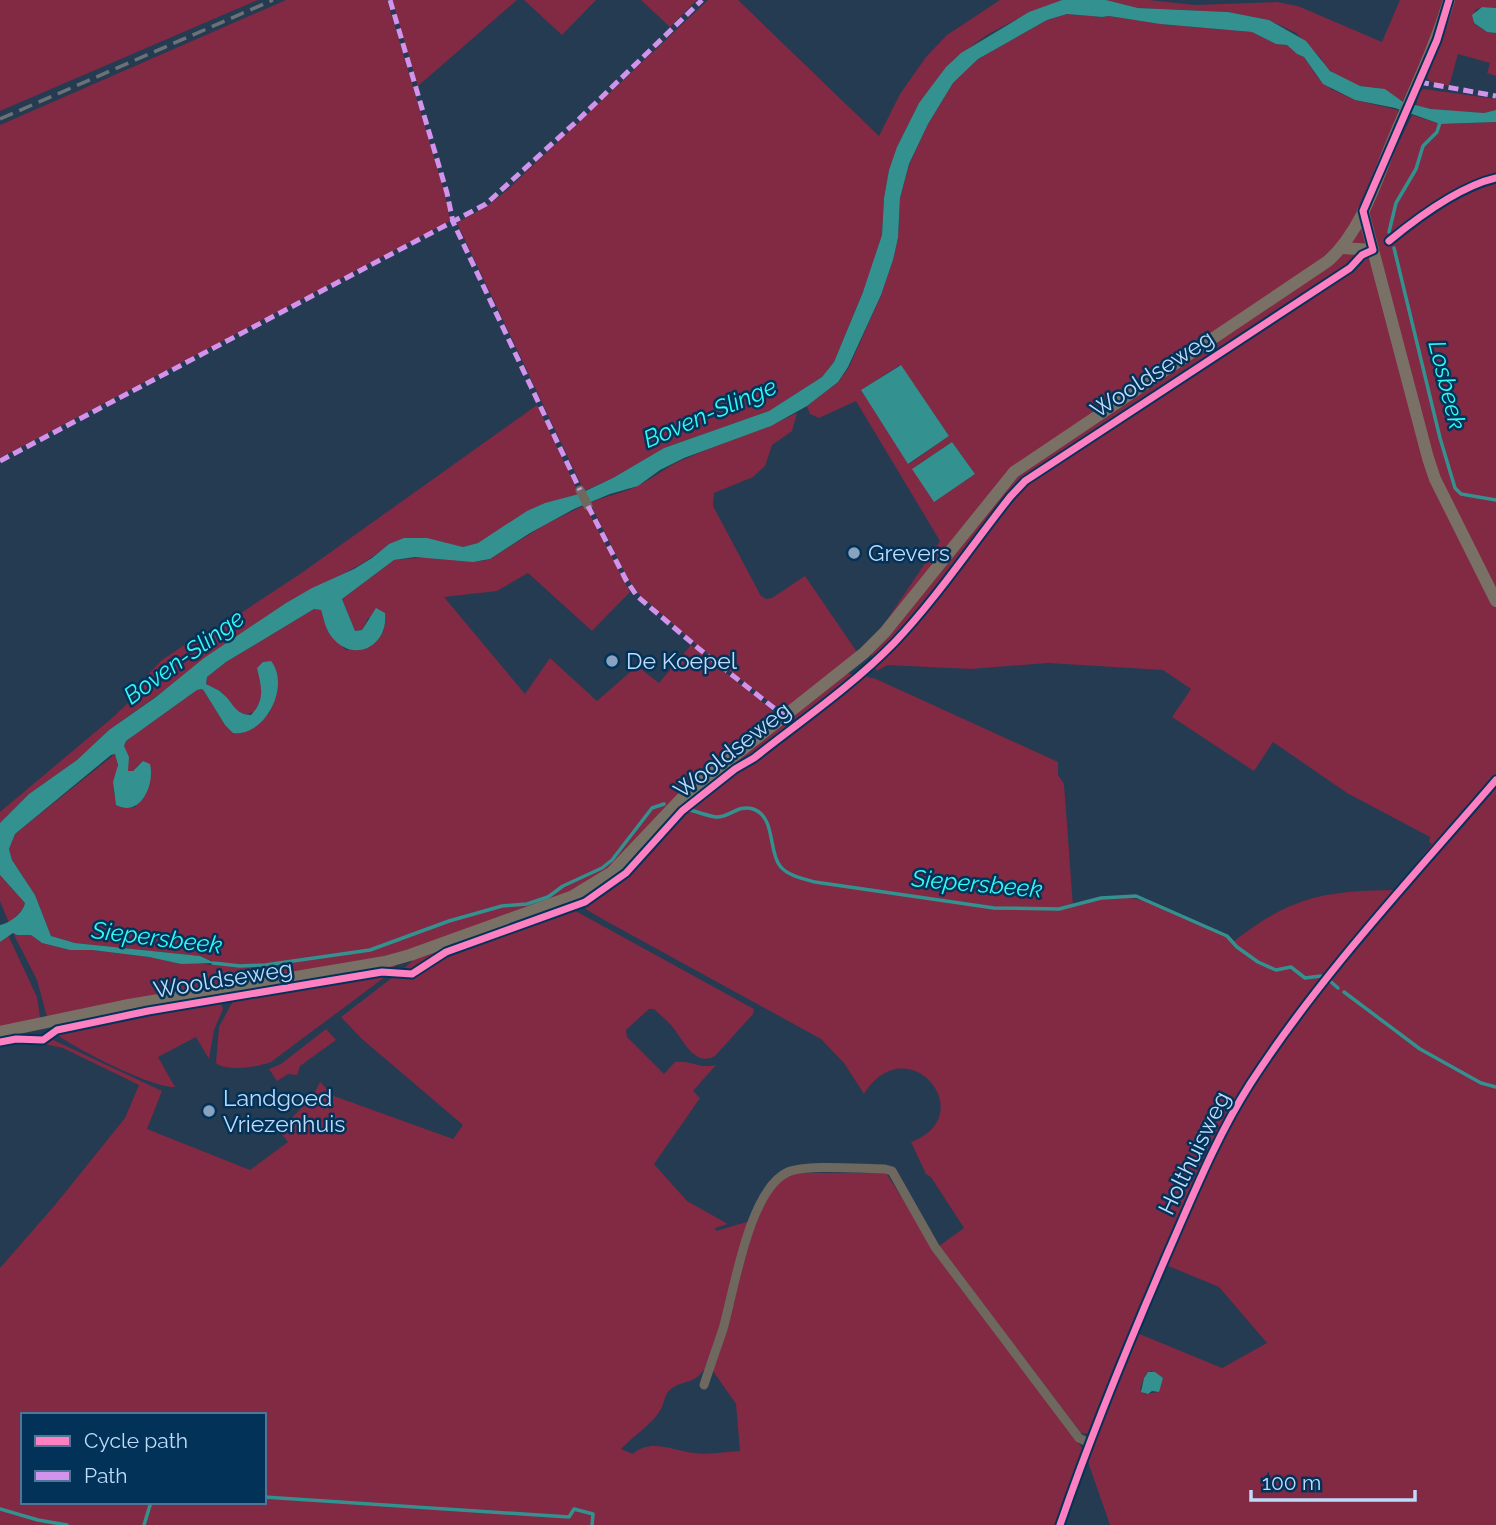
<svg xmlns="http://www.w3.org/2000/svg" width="1496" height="1525" viewBox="0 0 1496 1525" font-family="Raleway,sans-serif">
  <rect width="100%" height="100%" fill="#243b51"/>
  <g fill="#822944" fill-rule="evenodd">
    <path d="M0,0h258l-258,111z"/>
    <path d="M286,0h101l58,194 5,27 -450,237v-333z"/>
    <path d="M392,0h125l-99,86z"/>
    <path d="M524,0h72l-34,35z"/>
    <path d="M641,0h56l-27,27z"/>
    <path d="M708,0h30l141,136 21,-42 26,-37 21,-22 53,-35h62l-32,12 -43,23 -33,24 -35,44 -18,36 -12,31 -5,28 -2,37 -13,42 -35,85 -12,15 -53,34 -105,37 -51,30 -29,13 -127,-268 30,-17 18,-14z"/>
    <path d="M1106,0h43l46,5 82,-3 21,4 84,36 18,-42h45l-27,70 -16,32 -24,-14 -18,-2 -22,-9 -13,-11 -5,-9 -24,-24 -27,-13 -41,-8 -90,-4z"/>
    <path d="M1453,0h43v8l-14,-1 -7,3 -2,13 14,9 9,1v43l-9,-3 3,-10 -32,-9 -9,32 -18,-4 -4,-4z"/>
    <path d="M1067,14l35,3 7,-1 51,8 92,8 24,12 11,1 10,9 7,3 14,21 13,11 24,11 43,10v7l-8,19 10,4 12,-25 28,9 56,-2v1403h-386l-23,-66 50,-126 85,35 45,-25 -48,-56 -53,-22 55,-124 30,-52 76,-107 125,-147 -7,-4v3c-91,107 -187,210 -246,339l-110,261 -8,-1 -142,-187 25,-18 -33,-51 -5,-3 -15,-32c72,-27 -4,-117 -47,-48l-20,-31 -23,-24 -215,-118 -19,-11 -4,-5 41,-28 62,-67 49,-39 19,-11 106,-85 16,4 182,83v13l6,9 9,122c62,-18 72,-5 126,19 12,5 25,8 35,16 57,-44 89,-50 160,-51l38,-46 -3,-2 1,-5 -83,-44 -74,-51 -19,29 -82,-54 19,-28 -28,-19 -115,-7 -77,6 -84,-4 -10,6 -4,-5 13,-13 -4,-1 -10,10 -1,-10 -5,-1 74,-110 -84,-140 -37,17 -9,-4 -3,-8 31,-24 11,-15 32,-72 12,-35 5,-22 2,-40 9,-33 19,-41 25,-41 25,-24 69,-39zM900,365l49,71 -40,28 -48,-74zM952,442l23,32 -41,27 -21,-33zM1151,1371l12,7 -5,14 -13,2 -5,-5 5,-14z"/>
    <path d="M1424,89l72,10v11l-12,3 -40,-2 -28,-5 3,-14z"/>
    <path d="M537,405l42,89 -43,13 -58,36 -15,4 -13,-3h-61c-30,26 -68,39 -103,59l-177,127 -32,30 -48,34 -29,29v-11l112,-94 16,-15 13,-21 21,-22 21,-14 23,-10 94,-62z"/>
    <path d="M797,413l-5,18 -20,14 -7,21 -12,11 -39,16 -1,13 48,90 5,3 6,-1 33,-22 52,76 -71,57 -11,-3 -76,-59 -59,-52 -12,-16 -38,-76c15,-7 30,-9 45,-16 18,-8 33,-22 52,-29 36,-16 74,-27 110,-45z"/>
    <path d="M585,505l45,87 -38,39 -64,-58 -31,18 -53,6 81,97 25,-36 47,43 40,-35 22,17 32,-38 79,63 4,6v5l-153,138 -25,21 -29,15 -146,53 -37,11 -337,60 -10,-37 -24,-47 4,2h14l11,8 28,7h22l57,7 33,7 10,-2 19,3 1,-4 -12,-5 -125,-13 -24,-7 -16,-41 -23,-35 -3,-11 6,-15 100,-80c9,21 -12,33 7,54l13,-1 11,-13 5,-20 -12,-10 -6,7h-6l-3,-25 2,-5 71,-51 5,-1 2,2 21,34 44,-11 6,-18 2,-23 -15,7 -1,20 -7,12 -9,3 -11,-7 -12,-16 -16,-8 1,-7 19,-15 88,-53 7,1 7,22 18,18 29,-7 8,-11 3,-14h-18l-6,12 -7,1 -13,-32 52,-39 33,-3 55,4 8,-2 54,-34z"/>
    <path d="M845,673l11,2 -103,82 -18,10 -54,43 -56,62 -43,30 1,-7 89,-82z"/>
    <path d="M0,875l25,28 -3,7 -13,13 -9,-22z"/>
    <path d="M565,905l3,2 -124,44 -31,21 -12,-1 17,-15z"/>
    <path d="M572,909l182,100 -1,5 -38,42c-18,10 -29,-10 -38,-23 -5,-9 -16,-17 -23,-24h-5l-23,21 1,7 37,37 11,-12c17,-2 24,7 41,3l-23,26 7,7 -46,66 33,37 41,23 -13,4 1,3 34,-10 -27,99 -16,45c-12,21 -23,14 -36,24 -7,5 -6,13 -10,20 -8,15 -28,27 -40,40l12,5c18,-16 40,-3 61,-1 14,2 31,-1 46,-2l-4,-47 -23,-33 35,-132 20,-43 11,-13 9,-7 11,-3h87l73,113 124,163 -27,76h-1056v-257l55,-63 70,-87 14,-33 -76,-37 -38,-8 21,1 3,-3 113,53 -15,38 103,41 38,-28 -9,-11 34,-35 7,-14 14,14 119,43 10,-14 -101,-86 -21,-22 56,-43 18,1 33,-22zM23,1415h241v87h-241z"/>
    <path d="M8,935l29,62 3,20 -1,2 -39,9v-86z"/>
    <path d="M396,964l-4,7 -9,-1 -149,26 -1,-4z"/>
    <path d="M382,973l7,1 -118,88c-13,5 -44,10 -55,1l3,-36 15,-28z"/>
    <path d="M219,994v4l-72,12 -97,20c15,-13 141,-31 169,-36z"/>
    <path d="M220,1001l3,8 -9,21 -5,29 -13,-22 -38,20 17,30c-21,2 -101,-39 -119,-53l1,-2 91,-19z"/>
    <path d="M326,1029l10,11 -36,26 -3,9 -9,-1 -11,7 -8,-12 12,-5z"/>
  </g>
  <g fill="#33918f">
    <path d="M1062,0h44l32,8 90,4 41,8 37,21 24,30 30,15 25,3 18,13 28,7 53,4 12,-3v12l-56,2 -45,-16 -40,-8 -32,-16 -19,-27 -7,-3 -10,-9 -11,-1 -24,-12 -92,-8 -51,-8 -7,1 -35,-3 -20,6 -69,39 -25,24 -25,41 -19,40 -9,34 -2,40 -5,22 -12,35 -33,72 -10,15 -31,24 -36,20 -87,32 -24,12 -22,16 -28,8 -36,15 -44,24 -40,26 -17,3 -58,-5 -21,3 -52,39 13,32 7,-1 14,-22 9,5c4,33 -32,52 -54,23 -6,-8 -7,-17 -10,-26l-7,-1 -88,53 -19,15 -1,7c5,3 12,5 16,9 11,9 13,22 29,22 15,-16 10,-29 6,-47l6,-6 8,-1c20,25 -6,76 -38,72l-8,-8 -21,-34 -2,-2 -5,1 -71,51 -2,5 5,11 -1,14h5l10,-10 7,3c5,20 -9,54 -34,41l-3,-23 5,-17 -3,-11 -4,1 -96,79 -6,15 3,11 23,35 16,41 24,7 125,13 15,7 -34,1 -32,-7 -57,-7h-22l-28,-7 -11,-8h-14l-4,-2 -13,9v-17c10,-2 23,-12 25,-22l-25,-28v-52l29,-29 48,-34 32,-30 47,-33 48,-39 82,-55 26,-15 42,-19 18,-11 17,-14 15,-6h23l36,9 15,-4 49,-32 18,-8 34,-9 34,-16 51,-30 105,-37 53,-34 12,-15 29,-70 19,-57 2,-37 5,-28 8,-23 22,-44 27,-36 15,-14 68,-41z"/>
    <path d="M1482,7l14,1v25l-9,-1 -13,-9 -2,-8z"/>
    <path d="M901,365l48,71 -41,28 -47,-74z"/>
    <path d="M952,442l23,32 -41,28 -22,-33z"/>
    <path d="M1148,1372h7l8,6 -4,14 -7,-1 -4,3 -7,-2 3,-14z"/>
  </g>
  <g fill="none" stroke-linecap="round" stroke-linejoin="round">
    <g stroke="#33918f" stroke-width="3.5">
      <path d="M1389,232l7,-29 20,-34 7,-23 14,-14 4,-13"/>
      <path d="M1394,248l46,190 15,50 6,6 35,6"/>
      <path d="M690,810c8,2 18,6 26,7 13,1 22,-13 37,-8 23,8 15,42 27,57 8,10 24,13 35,16l179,26 65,1 42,-11 35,-2 91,40 10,11 21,15 18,8 15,-3 14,11 16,-2"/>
      <path d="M213,963l27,3 25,-1 105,-15 79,-29 53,-15 25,-2 21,-7 15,-11 39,-18 10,-8 40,-52 12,-4"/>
      <path d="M1330,981l8,7"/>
      <path d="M1344,992l76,57 61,34 15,4"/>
      <path d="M264,1497l305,20 5,-8 19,5 -1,11"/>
      <path d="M0,1509l38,11 29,5"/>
      <path d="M144,1525l7,-23"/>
    </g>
    <g stroke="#6e685f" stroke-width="9">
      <path d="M580,490l8,16"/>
      <path d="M704,1385c6,-19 13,-38 19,-56 11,-38 26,-140 65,-157 19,-8 74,-3 97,-3l7,2 43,76 144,191 10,5"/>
      <path d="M1060,1525c32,-93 70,-185 109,-275 25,-57 48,-114 81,-166 71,-110 161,-205 246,-304"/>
    </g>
    <g stroke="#7a7166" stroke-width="12">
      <path d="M1363,211l10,39"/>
      <path d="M1342,248l31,2 55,208 7,21 61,122"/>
      <path d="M0,1032l123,-26 262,-44 25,-7 161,-58 41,-25 73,-77 179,-142 21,-21 129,-160 314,-211c35,-31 49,-84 67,-126 19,-45 40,-88 54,-135"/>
    </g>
    <path stroke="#6b7175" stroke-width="3.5" stroke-dasharray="14 7" stroke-linecap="butt" d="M0,119l273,-119"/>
    <g stroke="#d193ec" stroke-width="5" stroke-dasharray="10 5" stroke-linecap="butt">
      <path d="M390,0l57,193 6,29 127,268"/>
      <path d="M1419,82l77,14"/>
      <path d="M0,461l486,-257 91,-83 125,-121"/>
      <path d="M588,506l38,74 11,16 61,52 86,68"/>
    </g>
    <defs>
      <g id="cycleway">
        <path d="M1389,241c28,-23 72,-55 107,-63"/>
        <path d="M0,1042l16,-3 27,1 14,-10 91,-19 234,-39 30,2 34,-22 139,-50 41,-29 56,-62 53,-42 19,-11c47,-37 98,-72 140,-115 42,-44 78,-98 116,-146l15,-16 325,-213 12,-13 11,-5 -10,-39 74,-171 12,-40"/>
        <path d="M1060,1525c32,-93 70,-185 109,-275 25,-57 48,-114 81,-166 71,-110 161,-205 246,-304"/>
      </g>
    </defs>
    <use href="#cycleway" stroke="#033259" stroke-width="11"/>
    <use href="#cycleway" stroke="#ff80c0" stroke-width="7"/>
  </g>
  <g fill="#88a3bf" stroke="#033259" stroke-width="2.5">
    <circle cx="854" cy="553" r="7"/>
    <circle cx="612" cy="661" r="7"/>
    <circle cx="209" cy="1111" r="7"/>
  </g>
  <g text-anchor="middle" stroke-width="5" stroke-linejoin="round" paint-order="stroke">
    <g font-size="23" fill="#bedbfa" stroke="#033259">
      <text transform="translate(1152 374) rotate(-33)" y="8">Wooldseweg</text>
      <text transform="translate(732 750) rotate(-38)" y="8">Wooldseweg</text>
      <text transform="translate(223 979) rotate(-9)" y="8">Wooldseweg</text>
      <text transform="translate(1194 1153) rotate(-64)" y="8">Holthuisweg</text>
    </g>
    <g font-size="23" fill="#bedbfa" stroke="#033259" text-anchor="start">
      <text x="868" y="561">Grevers</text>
      <text x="626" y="669">De Koepel</text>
      <text x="223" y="1106">Landgoed<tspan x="223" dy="26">Vriezenhuis</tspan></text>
    </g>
    <g font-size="24" font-style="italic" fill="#32faf1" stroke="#033259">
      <text transform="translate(1447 385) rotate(76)" y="8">Losbeek</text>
      <text transform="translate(710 413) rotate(-23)" y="8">Boven-Slinge</text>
      <text transform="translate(184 657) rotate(-36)" y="8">Boven-Slinge</text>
      <text transform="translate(977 884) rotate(5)" y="8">Siepersbeek</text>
      <text transform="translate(157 938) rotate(7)" y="8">Siepersbeek</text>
    </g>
  </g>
  <rect x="21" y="1413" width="245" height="91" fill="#033259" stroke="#4e7699" stroke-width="2"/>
  <rect x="35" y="1436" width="35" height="10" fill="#ff80c0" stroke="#4e7699" stroke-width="2"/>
  <text x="84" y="1448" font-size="21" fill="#bedbfa">Cycle path</text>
  <rect x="35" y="1471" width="35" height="10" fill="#d193ec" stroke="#4e7699" stroke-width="2"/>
  <text x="84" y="1483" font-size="21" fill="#bedbfa">Path</text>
  <path d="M1251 1490v10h164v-10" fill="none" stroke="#bedbfa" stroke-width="3.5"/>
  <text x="1262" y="1490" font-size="21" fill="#bedbfa" stroke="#033259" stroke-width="5" paint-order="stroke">100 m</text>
</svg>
